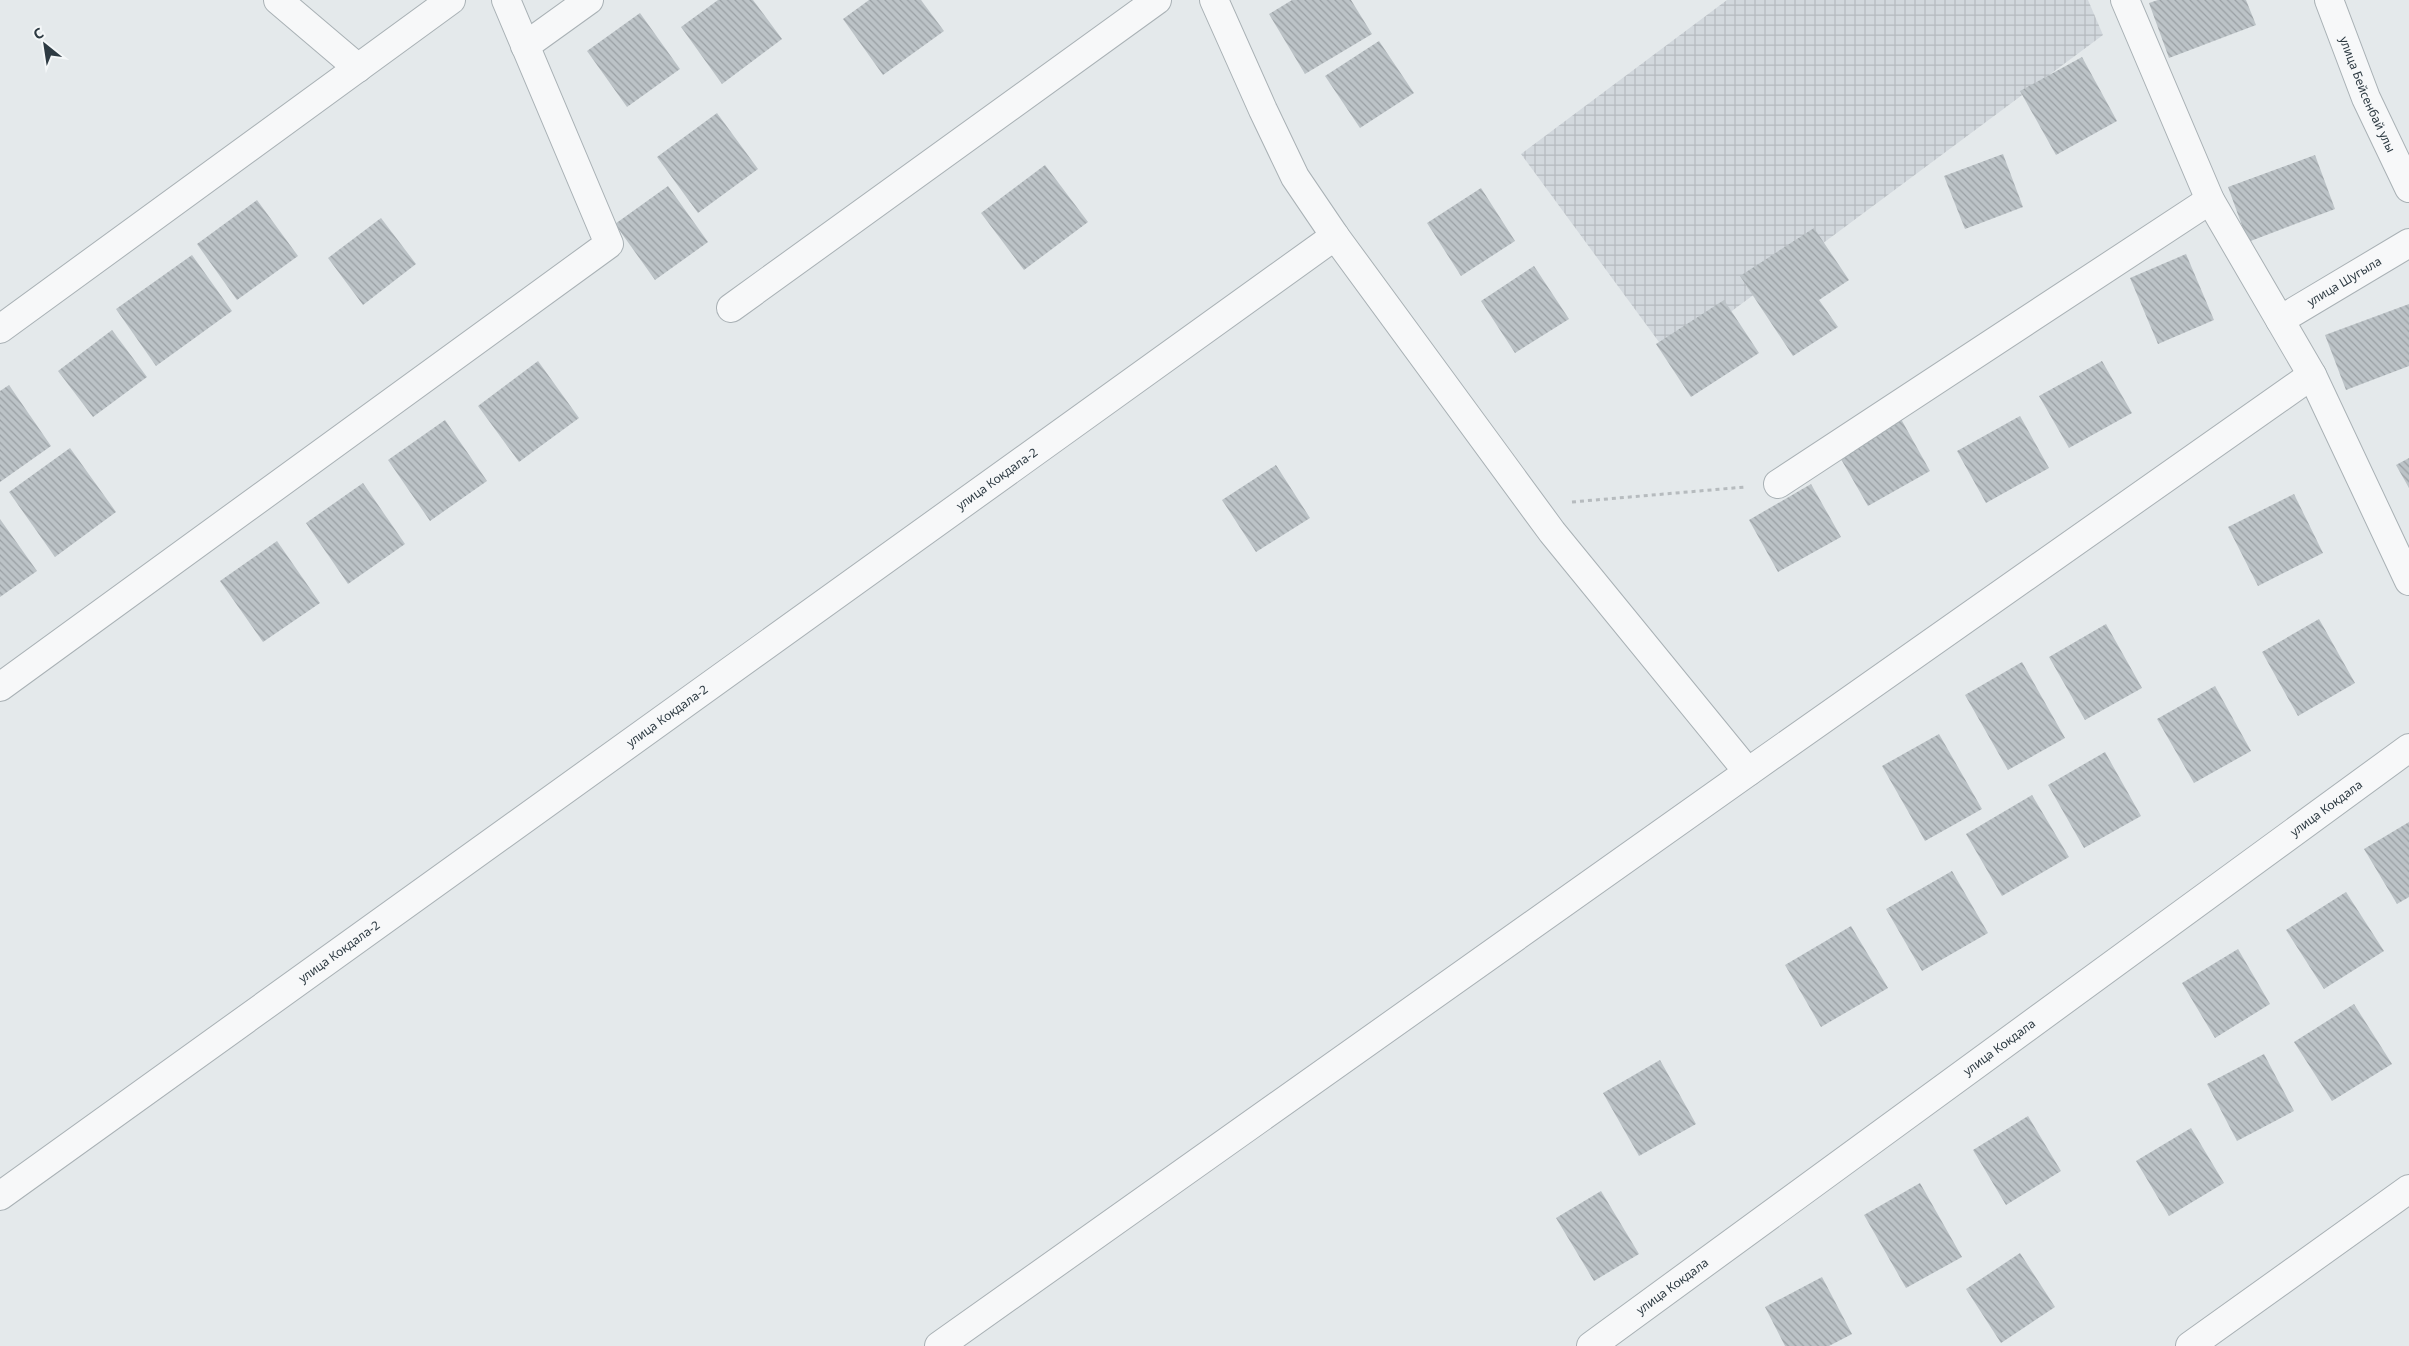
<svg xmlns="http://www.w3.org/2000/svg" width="2409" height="1346" viewBox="0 0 2409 1346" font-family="'Noto Sans',sans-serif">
  <defs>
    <pattern id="industrial-grid" width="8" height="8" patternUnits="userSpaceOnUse" patternTransform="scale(1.25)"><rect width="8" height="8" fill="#d2d8dd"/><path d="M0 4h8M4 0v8" fill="none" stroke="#b5babf"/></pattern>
    <pattern id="building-back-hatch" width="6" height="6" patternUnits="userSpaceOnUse" patternTransform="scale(1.25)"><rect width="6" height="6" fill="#bcc3c7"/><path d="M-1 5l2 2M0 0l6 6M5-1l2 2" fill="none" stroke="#999fa3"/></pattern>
  </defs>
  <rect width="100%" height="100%" fill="#e4e9eb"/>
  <path fill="url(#industrial-grid)" d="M1727,0h361l15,35 -433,322 -149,-203z"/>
  <g fill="url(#building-back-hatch)">
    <path d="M718,0h35l29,39 -60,45 -41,-57z"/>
    <path d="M869,0h52l23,31 -61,44 -40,-56z"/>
    <path d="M1292,0h59l21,34 -67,40 -36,-60z"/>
    <path d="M2158,0h88l10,25 -87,33 -20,-55z"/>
    <path d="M640,13l40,56 -53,38 -40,-56z"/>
    <path d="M1379,41l35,52 -54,35 -35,-52z"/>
    <path d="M2082,57l35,64 -61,34 -36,-64z"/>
    <path d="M717,113l41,56 -60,44 -41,-56z"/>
    <path d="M2003,154l20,53 -58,22 -21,-53z"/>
    <path d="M2315,155l20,54 -87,33 -20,-55z"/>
    <path d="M1045,165l43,57 -64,48 -43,-57z"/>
    <path d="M668,186l40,56 -53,38 -40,-56z"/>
    <path d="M1481,188l34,53 -54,35 -34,-53z"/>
    <path d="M257,200l41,56 -61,44 -40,-56z"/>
    <path d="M381,218l35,46 -53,41 -35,-47z"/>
    <path d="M1814,228l35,52 -30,20 19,27 -45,29 -53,-80z"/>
    <path d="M2186,254l28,66 -56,24 -28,-66z"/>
    <path d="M192,255l40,56 -76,55 -40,-57z"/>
    <path d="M1534,266l35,53 -54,34 -34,-52z"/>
    <path d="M1724,300l35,53 -68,44 -35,-53z"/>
    <path d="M2409,304v62l-63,24 -21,-55z"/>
    <path d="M112,330l35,47 -54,40 -35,-46z"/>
    <path d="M538,361l41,57 -60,44 -41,-56z"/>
    <path d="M2102,361l30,52 -63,35 -30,-52z"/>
    <path d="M9,385l42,61 -51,36v-91z"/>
    <path d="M2020,416l29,52 -63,35 -29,-52z"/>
    <path d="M1901,419l29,52 -62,35 -30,-52z"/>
    <path d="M445,420l42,61 -57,40 -42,-61z"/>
    <path d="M70,448l46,64 -61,45 -46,-65z"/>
    <path d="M2409,458v30l-13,-23z"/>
    <path d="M1276,465l34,53 -54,34 -34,-52z"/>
    <path d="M363,483l42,61 -57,40 -42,-61z"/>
    <path d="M1811,484l30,53 -63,35 -29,-52z"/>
    <path d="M2294,494l29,59 -65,33 -30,-59z"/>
    <path d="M0,519l37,52 -37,26z"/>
    <path d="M277,541l43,62 -57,39 -43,-61z"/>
    <path d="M2319,619l36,64 -57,33 -36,-64z"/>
    <path d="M2106,624l36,64 -57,32 -36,-63z"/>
    <path d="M2022,662l43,76 -57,32 -43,-75z"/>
    <path d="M2215,686l36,65 -57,32 -37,-64z"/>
    <path d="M1939,734l43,75 -57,32 -43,-75z"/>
    <path d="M2105,752l36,64 -57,32 -36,-63z"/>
    <path d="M2032,795l37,62 -67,39 -36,-62z"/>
    <path d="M2409,822v75l-12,7 -33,-55z"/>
    <path d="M1952,871l36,62 -66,38 -36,-62z"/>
    <path d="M2346,892l38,59 -60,38 -38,-59z"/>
    <path d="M1851,926l37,62 -67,39 -36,-62z"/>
    <path d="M2238,949l32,55 -55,34 -33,-55z"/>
    <path d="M2354,1004l38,60 -60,37 -38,-59z"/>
    <path d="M2264,1054l30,57 -57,30 -30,-57z"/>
    <path d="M1660,1060l36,64 -57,32 -36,-63z"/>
    <path d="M2028,1116l33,55 -55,34 -33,-55z"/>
    <path d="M2191,1128l33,55 -55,33 -33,-55z"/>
    <path d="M1920,1183l42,74 -56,31 -42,-73z"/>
    <path d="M1601,1191l38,63 -45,27 -38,-63z"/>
    <path d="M2020,1253l35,54 -54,36 -35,-54z"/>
    <path d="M1822,1277l30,57 -23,12h-44l-20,-39z"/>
  </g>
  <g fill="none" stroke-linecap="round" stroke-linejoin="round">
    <defs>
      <g id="minor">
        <path d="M278,0l80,68"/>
        <path d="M1214,0l49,110 32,67 40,59 217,296 196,240"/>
        <path d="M2125,0l85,200 102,175 97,206"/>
        <path id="s1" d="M2329,0l37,98 43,90"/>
        <path d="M525,46l64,-46"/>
        <path d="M731,308l426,-308"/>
        <path id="s2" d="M2280,320l129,-77"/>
        <path d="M0,329l451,-329"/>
        <path d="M1778,484l432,-284"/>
        <path d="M0,687l609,-443 -103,-244"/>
        <path id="s3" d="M0,1196l1335,-960"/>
        <path d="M939,1346l809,-574 564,-397"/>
        <path id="s4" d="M1591,1346l818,-598"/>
        <path d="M2190,1346l219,-157"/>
      </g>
    </defs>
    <use href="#minor" stroke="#a9b1b5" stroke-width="30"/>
    <path stroke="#b6bbbe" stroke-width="3" stroke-dasharray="4 4" stroke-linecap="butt" d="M1572,502l173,-15"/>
    <use href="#minor" stroke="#f7f8f9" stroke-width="28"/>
  </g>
  <g text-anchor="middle" stroke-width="4" stroke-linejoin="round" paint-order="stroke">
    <g font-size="12" fill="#2d3a42" stroke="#f4f7f8">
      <text dy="4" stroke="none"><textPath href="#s1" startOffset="102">улица Бейсенбай улы</textPath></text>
      <text dy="4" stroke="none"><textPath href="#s2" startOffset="75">улица Шугыла</textPath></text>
      <text dy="4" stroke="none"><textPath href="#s3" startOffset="1228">улица Кокдала-2</textPath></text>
      <text dy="4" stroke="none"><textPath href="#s3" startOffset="822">улица Кокдала-2</textPath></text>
      <text dy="4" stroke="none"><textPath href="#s4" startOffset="911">улица Кокдала</textPath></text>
      <text dy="4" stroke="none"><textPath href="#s3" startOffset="418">улица Кокдала-2</textPath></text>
      <text dy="4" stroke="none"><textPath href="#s4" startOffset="506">улица Кокдала</textPath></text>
      <text dy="4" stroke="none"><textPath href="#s4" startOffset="101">улица Кокдала</textPath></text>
    </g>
  </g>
  <g transform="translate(45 45) rotate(330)" stroke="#f4f7f8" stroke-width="4" paint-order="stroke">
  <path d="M0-4L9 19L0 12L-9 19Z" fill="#2d3a42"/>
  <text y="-8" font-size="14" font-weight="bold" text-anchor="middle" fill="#2d3a42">С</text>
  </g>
</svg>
